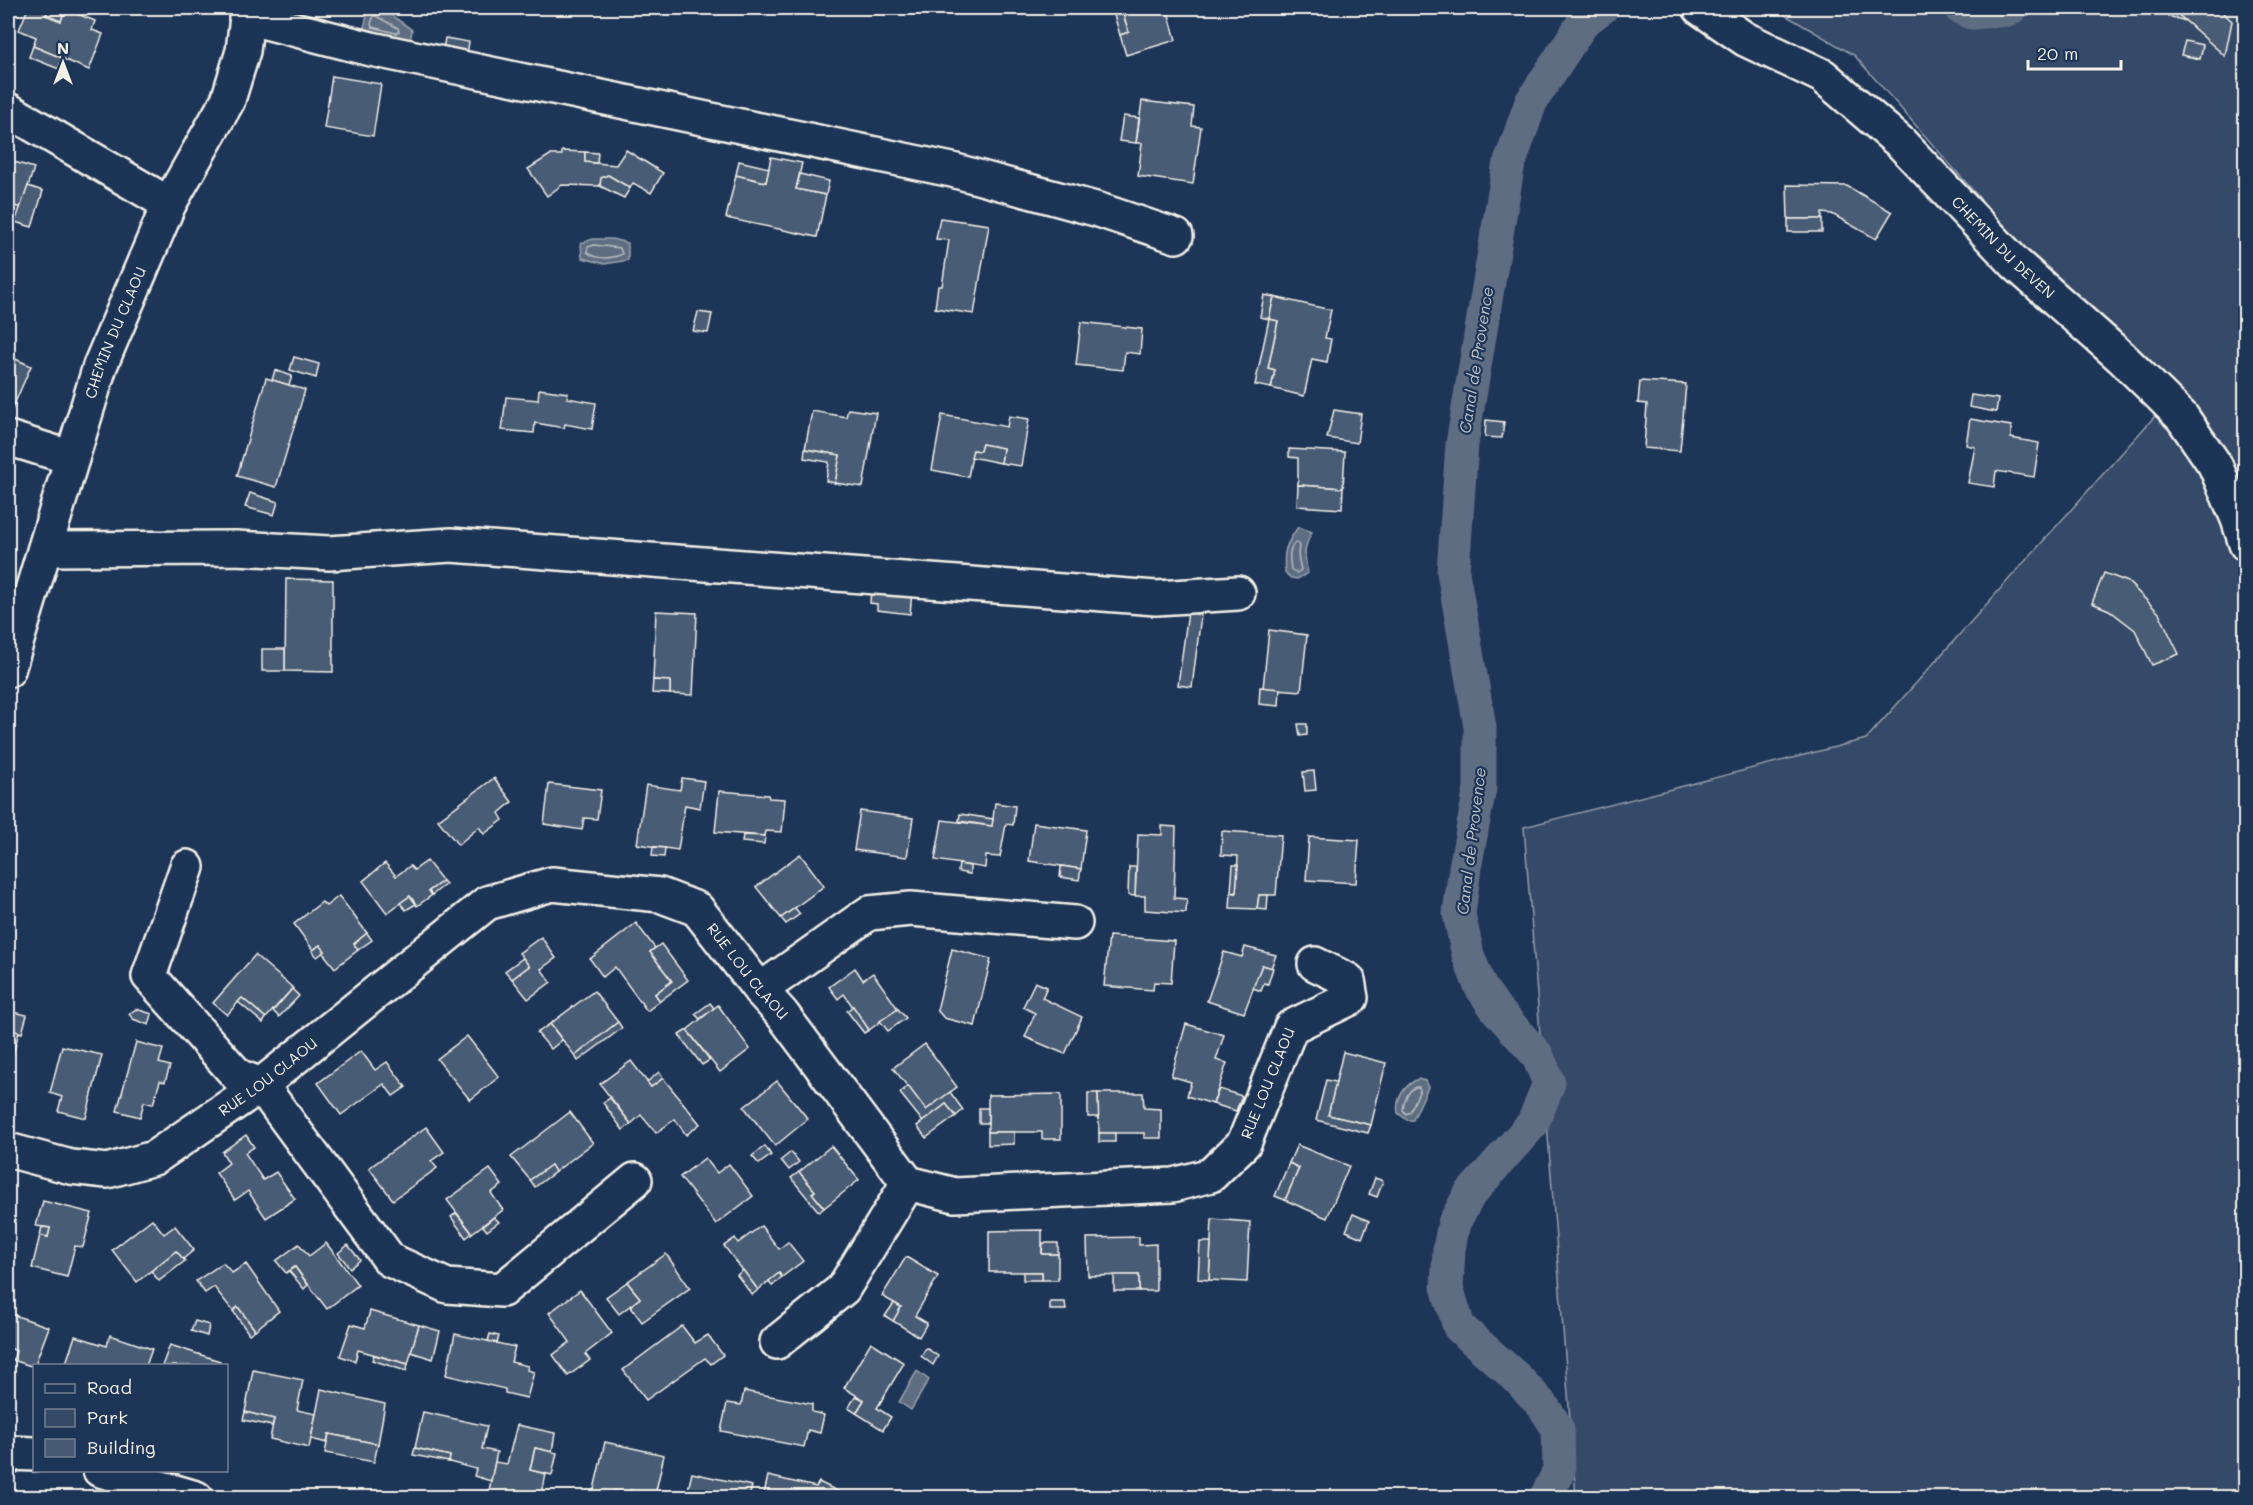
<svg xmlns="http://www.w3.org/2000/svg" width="2253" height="1505" viewBox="0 0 2253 1505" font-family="Mali,sans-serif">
  <rect width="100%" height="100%" fill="#1d3557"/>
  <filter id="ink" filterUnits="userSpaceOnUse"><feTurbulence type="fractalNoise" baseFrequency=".0167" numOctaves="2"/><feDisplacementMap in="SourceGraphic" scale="12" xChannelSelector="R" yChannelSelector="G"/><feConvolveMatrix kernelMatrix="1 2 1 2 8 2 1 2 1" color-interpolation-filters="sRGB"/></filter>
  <g filter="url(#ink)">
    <path fill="#354a67" stroke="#949ea8" stroke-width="1.5" d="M1773,8h472v1489h-669l-52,-670 342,-88 297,-332 -309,-352z"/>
    <g fill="#5e6d82" stroke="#9aa2ab" stroke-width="1.5">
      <path d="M369,8c15,0 31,13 43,22l-2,12 -47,-11z"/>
      <path d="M593,239h19l16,4v17l-23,4 -23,-6 -1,-15z"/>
      <path d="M1298,527l14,5c-9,17 -8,23 -4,41l-11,6 -6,-1 -6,-5c-2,-23 0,-27 13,-46z"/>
      <path d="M1418,1079l7,2 3,6 -15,33h-6l-9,-7c-3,-15 7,-28 20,-34z"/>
      <path d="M917,1371l12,9 -18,30 -12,-8z"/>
    </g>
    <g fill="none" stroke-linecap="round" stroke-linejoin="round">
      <g stroke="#b8bcbf" stroke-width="1.5">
        <path d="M374,15l24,13 1,4 -3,1 -24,-6 -1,-3z"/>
        <path d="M594,245l26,3 2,6c-10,5 -26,6 -35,-2l1,-5z"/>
        <path d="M1296,542l3,3 -1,10 3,15 -4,3 -6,-3c-1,-10 -4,-21 5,-28z"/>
        <path d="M1416,1087h3l1,3 -10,22 -4,2 -3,-4c1,-9 5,-20 13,-23z"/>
      </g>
      <g stroke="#5e6d82" stroke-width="33">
        <path d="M1960,8l11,5 37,-3 3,-2"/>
        <path d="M1545,1498l14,-27 -1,-42 -15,-23 -26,-28 -58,-51 -12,-40 2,-38 5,-26 16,-29 63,-71 16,-40 -12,-28 -41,-46 -16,-23 -12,-31 -9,-41 6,-46 15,-80v-61l-27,-155 9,-128 46,-276 23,-66 53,-81 18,-13"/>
      </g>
    </g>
    <g fill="#485b74" stroke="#f4f1e8" stroke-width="1.5">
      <path d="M28,8h21l-3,7 15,6 4,-12 30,12 -3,9 11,4 -14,36 -56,-24 3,-9 -17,-7z"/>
      <path d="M49,8l16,1 -4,12 -15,-6z"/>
      <path d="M1112,8h9l8,24 -9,3z"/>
      <path d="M1121,8h46l9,32 -50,15 -6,-20 9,-3z"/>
      <path d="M2169,8h2l15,13 -18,-5z"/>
      <path d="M2171,8h52l-2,3 11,10 -7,35z"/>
      <path d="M445,38l24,4 -3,18 -24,-5z"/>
      <path d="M2185,41l18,4 -3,14 -19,-4z"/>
      <path d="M33,46l29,12 -3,11 -30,-12z"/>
      <path d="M332,76l49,8 -8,52 -49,-8z"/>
      <path d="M1142,101l52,6 -2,19 9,1 -8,57 -55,-8 4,-33h-6z"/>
      <path d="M1123,116l16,2 -3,25 -17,-2z"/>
      <path d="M626,150l37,23 -12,20 -18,-10 -3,5 -22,-13 -7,3 -1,8 -38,-1 -15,11 -19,-27 22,-14h12v-4l23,1v10l31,3z"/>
      <path d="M585,152l13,1 -1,10 -12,-1z"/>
      <path d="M771,157l31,6 -6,26 30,6 -9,42 -91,-19 10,-43 30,7z"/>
      <path d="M8,160l26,8 -13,40 -13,-4z"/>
      <path d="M739,161l30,7 -3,14 -30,-7z"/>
      <path d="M800,174l29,7 -3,14 -30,-6z"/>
      <path d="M608,175l22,13 -6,10 -24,-12 1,-8z"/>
      <path d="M1787,185l60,1 45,26 -16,27 -44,-25 -10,-1v6h-34z"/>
      <path d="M28,186l15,5 -11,36 -17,-5z"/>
      <path d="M940,218l49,7 -15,89 -39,-6 3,-22h4l7,-46 -13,-1z"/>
      <rect x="1788" y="219" width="34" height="13"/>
      <path d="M1264,295l10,2 -5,22 -9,-2z"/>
      <path d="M1274,297l57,13 -6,28 6,1 -4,23 -15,-3 -8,37 -33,-8 4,-18 -7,-2 10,-47 -9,-2z"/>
      <path d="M698,312l14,2 -4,19 -15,-2z"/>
      <path d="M1269,319l9,2 -10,47 7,2 -4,18 -16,-3z"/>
      <path d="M1081,322l61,7 -2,25 -15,-2 -2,18 -47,-5z"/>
      <path d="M11,357l20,9 -21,48 -2,-1v-48z"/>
      <path d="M294,357l25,7 -3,14 -26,-8z"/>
      <path d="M275,370l17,6 -3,9 -17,-5z"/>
      <path d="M266,378l39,12 -29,97 -39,-11z"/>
      <path d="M1640,381l46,3 -6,67 -36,-3 3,-44 -9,-1z"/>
      <path d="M539,389l29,4 -1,5 29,5 -4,26 -27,-5 -1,4 -29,-5 -1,10 -32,-3 4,-33 32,3z"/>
      <path d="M1971,395l27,4 -2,13 -27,-5z"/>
      <path d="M848,409l28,4 -13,74 -28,-4 5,-28 -35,-6 7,-38 34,6z"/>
      <path d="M1334,410l27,4 -4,29 -30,-5z"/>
      <path d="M942,415l65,12 2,-11 20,3 -8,47 -20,-3 2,-15 -21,-4 -2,7 -7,-1 -5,27 -36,-7z"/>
      <path d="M1970,419l41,7v12l28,5 -5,34 -38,-6 -2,16 -26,-4 7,-36 -9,-2z"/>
      <path d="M1486,420l18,2 -2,16 -17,-1z"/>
      <path d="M982,444l21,4 -2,15 -30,-6 2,-7 7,1z"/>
      <path d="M805,449l35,6 -5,28 -9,-2 3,-19 -25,-4z"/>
      <path d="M1289,449l56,3 -2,36 -45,-3v-27l-9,-1z"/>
      <path d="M1298,485l45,3 -1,21 -45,-3z"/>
      <path d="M250,493l28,9 -4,13 -29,-8z"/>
      <path d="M2104,573l24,9 31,31 20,41 -27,11 -17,-35 -26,-20 -17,-7z"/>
      <path d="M286,579l47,1v92l-48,-1z"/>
      <path d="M871,587l41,5 -2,22 -33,-4v-6l-7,-1z"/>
      <path d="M656,611l41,2 -4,82 -23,-1v-13l-17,-1z"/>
      <path d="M1188,612l13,3 -9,72 -14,-2z"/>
      <path d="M1269,630l38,5 -6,56 -38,-3z"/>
      <rect x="262" y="649" width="23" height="22"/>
      <path d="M653,680l17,1v13l-18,-1z"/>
      <path d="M1260,687l20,2 -1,17 -20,-2z"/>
      <path d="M1298,724h9v11l-7,1z"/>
      <path d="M1314,771l2,19 -11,1 -2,-19z"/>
      <path d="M494,778l18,24 -13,11 4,7 -19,14 -5,-7 -21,18 -20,-25z"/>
      <path d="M682,778l22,3 -4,27 -15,-3 -7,45 -41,-6 9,-59 34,5z"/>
      <path d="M549,784l52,6 -4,29 -13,-1 -2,12 -38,-6z"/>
      <path d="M719,791l49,4 1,3 16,1 -3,33 -16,-1 -1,5 -50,-4z"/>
      <path d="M995,803l20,3 -2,19 -7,-1 -6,33 -14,-1 -1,12 -50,-8 7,-40 50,6z"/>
      <path d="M860,811l53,7 -6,39 -53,-7z"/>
      <path d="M960,814l33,5 -1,7 -33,-5z"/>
      <path d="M1034,823l52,7 -5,39 -52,-8z"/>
      <path d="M1162,826l14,1 -2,71 13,1 -1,14 -41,-3v-14h-10l3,-62 24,1z"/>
      <path d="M1222,831l59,4 -5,60h-17l-2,14 -27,-1 1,-16 5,1 2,-37 -17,-1z"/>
      <path d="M743,835l22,1 -1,8 -22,-2z"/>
      <path d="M1309,837l50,3 -3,43 -50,-3z"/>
      <path d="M653,847l12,1 -1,9 -12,-1z"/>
      <path d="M800,854l24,32 -43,32 -25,-31z"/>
      <path d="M427,861l16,20 -14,10 3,4 -15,11 -7,-10 -23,17 -24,-32 22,-18 11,13 14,-10 4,4z"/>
      <path d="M959,864l11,2v8l-12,-2z"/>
      <path d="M1233,865h5l-2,28 -5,-1z"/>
      <path d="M1061,866l20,3 -2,11 -19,-3z"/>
      <path d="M1129,867h7l-1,29 -7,-1z"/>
      <path d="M443,881l3,3 -14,11 -3,-4z"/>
      <path d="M1259,895h9l-1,15 -10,-1z"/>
      <path d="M339,896l28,37 -13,11 4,6 -23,18 -12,-15 2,-2 -5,-6 -7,5 -19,-26 28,-22 4,4z"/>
      <path d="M410,896l6,8 -10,6 -6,-7z"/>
      <path d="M795,908l5,6 -14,10 -5,-6z"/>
      <path d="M636,923l19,25 -5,4 22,29 -17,13 5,7 -13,10 -32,-44 -12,10 -13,-18z"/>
      <path d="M367,933l5,7 -14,10 -4,-6z"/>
      <path d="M1109,936l65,5 -3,42 -17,-1 -1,8 -49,-4z"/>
      <path d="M541,937l15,21 -15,11 10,13 -23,17 -16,-20 17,-13 -10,-13z"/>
      <path d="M661,944l27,36 -28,21 -5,-7 17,-13 -22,-29z"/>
      <path d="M320,945l5,6 -8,6 -5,-6z"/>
      <path d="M1245,947l31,8 -5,13 -9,-3 -18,48 -37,-12 17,-49 18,5z"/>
      <path d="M952,949l39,10 -16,67 -31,-8 -7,-8z"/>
      <path d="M255,955l38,33 -27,30 -24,-20 -15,17 -14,-12z"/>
      <path d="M523,958l6,8 -17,13 -7,-8z"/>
      <path d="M1262,965l11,3 -5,16 -4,-1 -3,8 -8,-3z"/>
      <path d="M855,968l8,12 10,-7 25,36 -29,21 -25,-36 -6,5 -9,-12z"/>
      <path d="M1035,982l12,5 -5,11 40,19 -17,37 -40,-17 10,-24 -12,-6z"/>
      <path d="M292,989l7,7 -20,21 -6,-6z"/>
      <path d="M594,991l24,31 -43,34 -25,-32z"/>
      <path d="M242,998l24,20 -3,5 -25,-21z"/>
      <path d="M710,1003l4,5 -14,11 -5,-5z"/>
      <path d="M718,1005l32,44 -30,23 -33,-42z"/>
      <path d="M853,1006l16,24 -5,3 -17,-22z"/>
      <path d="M136,1009l16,5 -3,11 -16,-6 -4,-5z"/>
      <path d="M898,1009l8,9 -18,13 -8,-10z"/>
      <path d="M12,1012l15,3 -5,18 -14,-4z"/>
      <path d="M618,1022l4,6 -44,33 -3,-5z"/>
      <path d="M550,1024l12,16 -11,9 -14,-16z"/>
      <path d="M1186,1024l38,11 -8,25 11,3 -14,41 -26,-8 4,-14 -20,-6z"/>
      <path d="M8,1029l11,3 -11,40z"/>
      <path d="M687,1030l23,30 -8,5 -23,-30z"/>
      <path d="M467,1036l32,41 -29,23 -33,-41z"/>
      <path d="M136,1042l27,7 -4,14 11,3 -5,16 -5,-1 -7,23 -9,-2 -4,15 -23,-6z"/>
      <path d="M925,1044l32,43 -31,23 -33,-42z"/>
      <path d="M62,1046l40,9 -16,63 -28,-7 4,-14 -12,-4z"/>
      <path d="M361,1051l14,19 12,-8 19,25 -13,9 -9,-12 -43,31 -23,-32z"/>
      <path d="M1343,1052l43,11 -15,62 -43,-10z"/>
      <path d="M631,1061l20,26 12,-9 37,46 -14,11 -11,-16 -19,14 -15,-18 -10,9 -31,-40z"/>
      <path d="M659,1072l4,6 -12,9 -4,-5z"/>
      <path d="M1326,1080l10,2 -8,33 43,10 -3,8 -52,-13z"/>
      <path d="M777,1081l31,38 -33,27 -31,-39z"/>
      <path d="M908,1086l18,24 24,-18 13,18 -7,6 -10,-12 -23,18 -23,-29z"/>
      <path d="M1219,1089l23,7 -6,15 -23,-7z"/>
      <path d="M1088,1093h10l1,24h-11z"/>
      <path d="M1098,1093h45l1,15 17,1v29h-17v-5h-45z"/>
      <path d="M1061,1094v45h-19v-7h-54v-37z"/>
      <path d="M610,1098l21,26 -8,6 -20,-27z"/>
      <path d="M946,1104l10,12 -30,22 -9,-12z"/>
      <rect x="979" y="1108" width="9" height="15"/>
      <path d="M570,1112l23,31 -38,29 -4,-7 -21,15 -19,-23z"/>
      <path d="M426,1127l18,25 -13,9 6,7 -44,32 -24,-32z"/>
      <path d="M988,1132h26v12l-26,1z"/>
      <rect x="1099" y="1133" width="16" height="9"/>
      <path d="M246,1135l8,12 -9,6 18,27 13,-8 19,27 -29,19 -18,-27 -13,9 -19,-27 13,-10 -7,-11z"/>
      <path d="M1297,1145l52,21 -22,52 -42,-18 14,-32 -10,-5z"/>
      <path d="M765,1146l6,9 -12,9 -7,-8z"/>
      <path d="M831,1146l28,34 -35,28 -12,-15 3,-2 -16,-19z"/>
      <path d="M791,1152l8,10 -10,8 -8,-10z"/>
      <path d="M705,1158l12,15 12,-9 24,32 -37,28 -36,-47z"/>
      <path d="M1289,1163l10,5 -14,32 -10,-4z"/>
      <path d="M551,1165l4,7 -20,15 -5,-7z"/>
      <path d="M490,1169l12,16 -11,8 12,17 -31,23 -25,-33z"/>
      <path d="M799,1172l16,19 -3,2 12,15 -5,4 -28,-34z"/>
      <path d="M1375,1178l8,3 -6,16 -8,-3z"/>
      <path d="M43,1201l49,12 -9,34 -8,-1 -8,31 -35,-9 8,-33 8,2 2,-9 -14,-2z"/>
      <path d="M456,1213l16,20 -6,5 -15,-21z"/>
      <path d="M1353,1214l16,7 -7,17 -16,-7z"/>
      <path d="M494,1217l5,5 -12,9 -4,-5z"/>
      <path d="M152,1219l12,15 11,-8 19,24 -11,9 -7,-8 -39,31 -25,-32z"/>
      <path d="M1212,1219l38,3 -3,60 -38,-2z"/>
      <path d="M761,1226l18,23 9,-7 15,19 -21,16 -3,-4 -21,17 -34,-44 11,-8 3,5z"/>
      <path d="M42,1227l8,1 -2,9 -8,-2z"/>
      <path d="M1042,1230v24h16v26h-16v-8h-53v-41z"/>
      <path d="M1139,1237v8l17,-1v47h-17v-16l-51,1 -1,-38z"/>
      <path d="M1200,1242h11l-2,38 -11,-1z"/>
      <path d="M326,1243l32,42 -31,24 -32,-42 -9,6 -10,-12 23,-17 10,12z"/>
      <path d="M1043,1243h15v11h-16z"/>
      <path d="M348,1245l12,15 -10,8 -12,-15z"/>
      <path d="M176,1251l9,10 -26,20 -8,-10z"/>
      <path d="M666,1254l24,34 -48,34 -12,-16 10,-8 -13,-16z"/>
      <path d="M906,1257l32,19 -23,40 12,7 -8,14 -26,-16 8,-14 -19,-11z"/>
      <path d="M223,1263l9,10 14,-9 33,47 -24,19 -17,-23 -5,4 -19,-24 -9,6 -9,-12z"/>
      <path d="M295,1267l13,18 -4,4 -15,-18z"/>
      <path d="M743,1270l15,20 -6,5 -15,-20z"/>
      <rect x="1023" y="1272" width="19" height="8"/>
      <path d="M779,1273l3,4 -10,9 -3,-5z"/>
      <rect x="1114" y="1275" width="25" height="16"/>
      <path d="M627,1282l13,16 -21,16 -13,-17z"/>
      <path d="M580,1290l32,43 -27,21 5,6 -22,16 -15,-21 17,-13 -21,-29z"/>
      <path d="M1050,1302h15l1,8h-16z"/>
      <path d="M894,1303l7,4 -8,14 -8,-5z"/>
      <path d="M238,1307l17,23 -6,4 -16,-23z"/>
      <path d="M370,1311l49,14 -11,39 -50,-14 -3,11 -15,-5 11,-32 14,4z"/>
      <path d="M8,1313l41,14 -15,40 -21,-7 3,-9 -8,-4z"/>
      <path d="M195,1321l14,4 -2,11 -16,-5z"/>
      <path d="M419,1325l21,6 -7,28 -22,-7z"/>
      <path d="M682,1326l13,17 13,-8 15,20 -12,9 -6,-6 -59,42 -23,-30z"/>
      <path d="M455,1334l60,13 -4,15 17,4 -1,4 7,2 -7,26 -22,-5v-4l-59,-14z"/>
      <path d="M490,1334l9,2 -2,7 -9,-2z"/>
      <path d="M110,1335l42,14 -6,17h-81l10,-30 32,10z"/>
      <path d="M871,1342l33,21 -27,45 14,9 -8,13 -27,-17 8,-13 -20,-12z"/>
      <path d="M170,1345l50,16 -2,5h-56z"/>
      <path d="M926,1348l12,8 -5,9 -12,-9z"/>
      <path d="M374,1355l34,9 -2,7 -34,-11z"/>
      <path d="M253,1370l50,10 -6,30 19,4 -7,34 -39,-9 4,-20 -29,-7z"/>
      <path d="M321,1389l64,15 -7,40 -49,-10 -2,9 -16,-4z"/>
      <path d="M744,1391l68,13v8l12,3 -4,18 -12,-3 -4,17 -83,-16 6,-28 14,2z"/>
      <path d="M856,1396l8,4 -8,13 -8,-5z"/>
      <path d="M245,1412l29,7 -2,7 -29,-6z"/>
      <path d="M423,1412l64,14 -5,23 15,3 -6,29 -17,-5 2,-7 -27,-7 1,-6 -35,-8z"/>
      <path d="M517,1425l38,8 -3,19 -17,-4 -5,22 16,4 -5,24h-13l-25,-6 -1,6 -14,-3 7,-33 12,2z"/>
      <path d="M329,1434l49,10 -4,18 -49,-9z"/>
      <path d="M605,1442l59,13 -9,40 -25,-5 -1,4 -15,-3 -1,7h-21z"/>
      <path d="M415,1448l35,8 -1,6 -36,-7z"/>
      <path d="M535,1448l22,5 -5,22 -22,-5z"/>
      <path d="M692,1473l60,13 -3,12h-63z"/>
      <path d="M768,1476l48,11 3,-5 32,16h-88z"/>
    </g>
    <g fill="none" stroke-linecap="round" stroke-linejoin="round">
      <defs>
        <g id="minor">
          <path id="s1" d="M1700,8l45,31 78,37 78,67 115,121 105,93 39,38 22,22 33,48 23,54 8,25"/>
          <path d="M246,17l125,32 581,121 147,40 77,26"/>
          <path d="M8,110l161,94"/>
          <path d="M8,438l64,20"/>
          <path d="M45,549l191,-1 93,5 122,-8 705,53 82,-5"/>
          <path id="s2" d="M8,670l92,-304 69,-162 59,-104 15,-49 5,-43"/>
          <path d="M187,867l-38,109 89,100 23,9 129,175 57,26 55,4 133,-110"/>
          <path d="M760,990l109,-77 42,-4 164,14"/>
          <path id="s3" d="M8,1150l63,17 36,4 47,-13 107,-73 226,-182 65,-19 108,11 37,14 63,81 22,24 126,169 47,12 218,-10 38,-10 33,-32 47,-116 60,-29 -3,-18 -33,-16"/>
          <path d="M777,1342l66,-53 65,-106"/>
          <path d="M8,1457l4,-4 22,1"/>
          <path d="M100,1470l96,28"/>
        </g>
      </defs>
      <use href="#minor" stroke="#f4f1e8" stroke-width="38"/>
      <use href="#minor" stroke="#1d3557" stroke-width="33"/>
    </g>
  </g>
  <g text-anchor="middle" stroke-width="4.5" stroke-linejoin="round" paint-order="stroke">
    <g font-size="15" fill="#f4f1e8" stroke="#1d3557">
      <text dy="5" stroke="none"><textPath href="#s1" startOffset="390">CHEMIN DU DEVEN</textPath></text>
      <text dy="5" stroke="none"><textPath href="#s2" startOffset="354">CHEMIN DU CLAOU</textPath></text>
      <text dy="5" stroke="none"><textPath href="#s3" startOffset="866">RUE LOU CLAOU</textPath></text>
      <text dy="5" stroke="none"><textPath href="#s3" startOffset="290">RUE LOU CLAOU</textPath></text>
      <text dy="5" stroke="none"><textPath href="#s3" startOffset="1548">RUE LOU CLAOU</textPath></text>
    </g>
    <g font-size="16" font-style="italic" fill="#c0c3c4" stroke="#1d3557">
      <text transform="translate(1476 360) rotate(-81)" y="6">Canal de Provence</text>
      <text transform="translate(1471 841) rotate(-83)" y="6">Canal de Provence</text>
    </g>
  </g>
  <rect width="2253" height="1505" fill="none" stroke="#1d3557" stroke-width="30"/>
  <rect x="15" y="15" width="2223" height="1475" fill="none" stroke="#f4f1e8" stroke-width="2" filter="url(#ink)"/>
  <rect x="33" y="1364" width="195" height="108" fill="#1d3557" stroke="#738091" stroke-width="1.5"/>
  <rect x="45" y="1384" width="30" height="9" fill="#1d3557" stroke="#738091" stroke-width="1.5"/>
  <text x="87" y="1394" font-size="18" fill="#f4f1e8">Road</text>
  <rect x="45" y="1409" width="30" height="18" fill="#354a67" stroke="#738091" stroke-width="1.5"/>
  <text x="87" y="1424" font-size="18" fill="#f4f1e8">Park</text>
  <rect x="45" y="1439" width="30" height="18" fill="#485b74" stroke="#738091" stroke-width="1.5"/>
  <text x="87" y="1454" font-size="18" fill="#f4f1e8">Building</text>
  <g transform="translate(63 63)" stroke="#1d3557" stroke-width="4.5" paint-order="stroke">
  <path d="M0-4.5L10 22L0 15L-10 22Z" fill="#f4f1e8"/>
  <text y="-9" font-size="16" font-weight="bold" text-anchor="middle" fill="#f4f1e8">N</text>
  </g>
  <path d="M2028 60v9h93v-9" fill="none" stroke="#f4f1e8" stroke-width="3"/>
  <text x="2037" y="60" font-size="18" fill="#f4f1e8" stroke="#1d3557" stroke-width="4.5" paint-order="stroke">20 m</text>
</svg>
